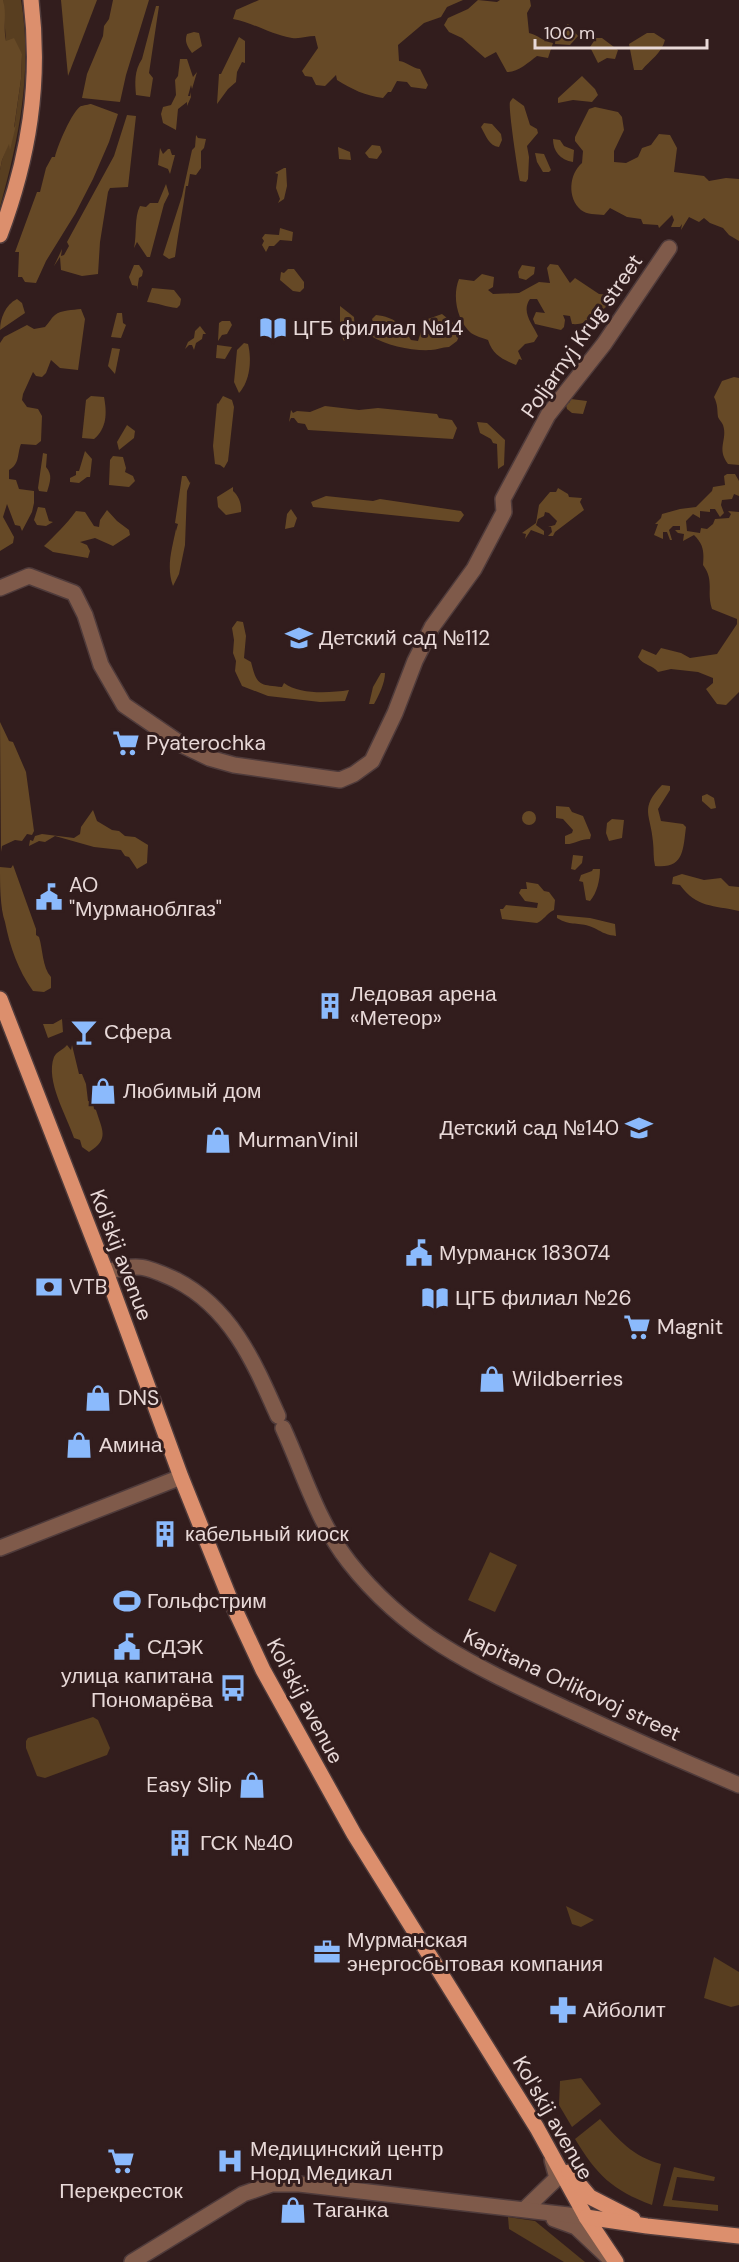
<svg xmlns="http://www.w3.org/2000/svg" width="739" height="2262" viewBox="0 0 739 2262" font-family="'DM Sans',sans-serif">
  <rect width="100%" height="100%" fill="#321d1d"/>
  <g fill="#583e20">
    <path d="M3,0h18c12,70 -2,139 -21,207v-37l2,-10 12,-31 7,-50 1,-25 -16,-12z"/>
    <path d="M490,1552l27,13 -22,47 -27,-12z"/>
    <path d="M93,1717l5,3 12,28 -3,7 -62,23 -8,-2 -11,-28v-7l2,-3z"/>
    <path d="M566,1906l28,14 -13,7 -9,-3z"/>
    <path d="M714,1957l25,15v33l-8,2 -27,-9z"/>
    <path d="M581,2078l20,26 -29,23 -13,-22 1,-24z"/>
    <path d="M600,2119c20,22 32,37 61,45l-9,41c-40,-15 -55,-30 -77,-66z"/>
    <path d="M674,2167l41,10 -1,4 -37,-4 -5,23 46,5v6l-55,-5z"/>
    <path d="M508,2217l27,4 50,41h-21l-55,-33z"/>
  </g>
  <g fill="#664926">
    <path d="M0,0h3c4,13 0,28 3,41l8,-3 8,16 -1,25 -7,49 2,-3 -6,25 -1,-6 -7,16 -2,10z"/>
    <path d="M61,0h36l-29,76z"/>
    <path d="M113,0h36l-23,75 -6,27 -38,-4 5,-24 16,-38 1,-10 5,-7z"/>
    <path d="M259,0h204l-16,7 -6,10 -17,6 -26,22 1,16c8,1 13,7 21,8l8,16 -2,4 -15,-2 -4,-5 -10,-1 -6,11h-3l-5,6c-17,-2 -32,-9 -46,-18l-1,-5 -11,11 -9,-1 -4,-8 -7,-1 -3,-5 16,-23 -3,-12c-8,0 -14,3 -23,2 -20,-3 -38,-15 -59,-19l3,-9z"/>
    <path d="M478,0l19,2 3,-2h30l1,6 -4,7 2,20c9,2 15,9 24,10l-5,15 -11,-2c-8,6 -20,17 -30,16l-11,-20 -11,6 -23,-20 -13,-6 -5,-7 4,-7 20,-9z"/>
    <path d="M156,6h3l-10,67 4,5 -3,19 -14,-2c-1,-12 -2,-24 6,-36z"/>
    <path d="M568,24l10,12 -8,9 -15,-1 1,-10z"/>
    <path d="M194,32l5,1 3,13 -10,7c-4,-6 -8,-11 -5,-19z"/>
    <path d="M647,33h7l11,7c-3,13 -15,20 -23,30h-8l-5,-26z"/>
    <path d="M239,37l6,4v22l-3,-1 -5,10 -1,10 -8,7 -11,15 2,-30h2z"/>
    <path d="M596,38h6l16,12 -3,9 -8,-1 -9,5 -8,-16z"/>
    <path d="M180,59h7l6,18 4,-5 -5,17 -1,-4 -3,11h2v-4l1,5 -4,9v-4l-9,7 -2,21 -13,-7 -2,-9 2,-7 8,-2 5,-10 -1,-15 3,-4z"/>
    <path d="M582,76l13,13 3,6 -6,7 -19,-2 -15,3v-5z"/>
    <path d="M513,98l11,8 6,19 7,4 1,4 -11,13 2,11 -1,22 -2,3 -6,-1c-2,-8 -12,-74 -10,-79 1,-2 2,-3 3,-4z"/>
    <path d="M91,104l27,10 -9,28 -16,37 -18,35 -29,47 -10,22 -11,-1 -3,-5h-4l1,-25h-4l22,-60h3l6,-24 6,-11h3c2,-10 17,-46 26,-51 1,0 9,-2 10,-2z"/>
    <path d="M595,107l23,5 4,5 2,13 -10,21v11l12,1 12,-6 4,-9 9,-3 8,-11 11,1 7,13 -3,24 30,4 5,5 17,-3 13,1v62l-10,-6 -6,-7 -13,-5 -6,-5 -5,4 -10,-5 -8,13 1,-6 -2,3h-9l3,-7 -2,-5 -13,13 -1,-3 -15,-1 -2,-5 -14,-2 -17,-9 -6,7c-8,-1 -17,0 -23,-5 -14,-12 -12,-36 1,-47l1,-12 -8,-10v-4l14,-28z"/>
    <path d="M127,115l9,1 -8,71 -18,1 -2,4 -8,50 -2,32 -16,2 -21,-6 -1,-13 -6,9 8,-17 -1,7 3,-1 5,-9 -2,-4 47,-86z"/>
    <path d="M484,123l8,1 9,10 1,6 -3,7c-10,-1 -13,-11 -18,-20z"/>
    <path d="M196,135l2,3 8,1 -2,9 -3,3v17l-5,7 -6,-1 -2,12h-2c-3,24 -8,47 -11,71l-6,2 -6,-4 19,-59 10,-46 3,-3z"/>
    <path d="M553,139l7,1 4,6 10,4 -1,12c-13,-2 -20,-11 -20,-23z"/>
    <path d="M372,145l8,1 2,6 -5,7 -8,-1 -4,-5z"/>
    <path d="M338,147l12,5 1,8 -12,-1z"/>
    <path d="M160,148l3,6 5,-5h2l2,6h3l-5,19 -2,-5 -10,-4z"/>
    <path d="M535,153l9,1 7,16 -2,2h-6l-6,-10z"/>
    <path d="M284,168h2l1,18 -3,13 -6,4 2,-4 -4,-11 2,-14 -3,-1z"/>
    <path d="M166,184l3,10 -5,10 -14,53h-3l-10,-15 -3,6c3,-13 0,-31 6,-42l6,1 4,-4h8z"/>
    <path d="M280,228l13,4 -1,9 -12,-1 -6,6h-5l-3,6 -4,-7 2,-4 -2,-3 3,-4 14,1z"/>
    <path d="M550,264l8,1 12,18 5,-5 24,16 12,1 5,5c-15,8 -25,26 -44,24l-2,-8 -7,-1 2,5 -1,7 -3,3 -26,-6 -2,-5 3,-7 9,1 -8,-14h-7c-9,13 2,24 8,37l-4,6 -9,2 -7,7 4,9 -3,-1 -3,6c-14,-6 -23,-10 -28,-25 -5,-2 -13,-4 -17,-7 -14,-12 -19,-37 -12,-54l15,2 8,-7 12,3 -1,10 -5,3 5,4 26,-1 20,-11 11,1 -3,-15z"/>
    <path d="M134,265h5l4,6 -1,5 -3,2 -2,12v-4l-5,-1 -3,-8z"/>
    <path d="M522,265l13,2 -1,7 -8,6 -7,-2 -1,-6z"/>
    <path d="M288,269h6l10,13v6l-4,4 -7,-1 -13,-11 1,-8 3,1z"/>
    <path d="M152,288l22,2 7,9 -1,6 -3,3c-11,-1 -19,-5 -30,-6z"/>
    <path d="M17,299l5,4 3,10 -25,17c0,-11 5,-25 17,-31z"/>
    <path d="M340,306l14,11 1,13 -7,11h-4l-4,-8z"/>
    <path d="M81,309l4,10 -7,51 -18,-2 -9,-8 -5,13 -4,4 -6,-1 -3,-4 -10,22 -1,6 5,7 11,2 4,7 -1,25 -5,4 -15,-1c-4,10 -1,20 -12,26v9l7,1 3,9 15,2v12l-2,9 -10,19 -2,-5 -5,-1 -8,-21 -4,13 11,20 -1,6 -13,8v-208l4,-6 23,-12 7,4 11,-2c4,-4 6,-9 10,-12 6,-5 18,-5 26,-6z"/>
    <path d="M117,313h5l1,10 3,2 -5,13 -10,-1z"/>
    <path d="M442,314l11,9 7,11 -3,7 -8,6c-7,0 -12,3 -18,3 -19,1 -44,-4 -60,-14l4,-8 -3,-9 4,-4c19,2 26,10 35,25l7,1 7,-21z"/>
    <path d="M222,321h8l2,4 -5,9 -5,1 -4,6 1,-18z"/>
    <path d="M200,326l6,8h-3l-1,5 -6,4 -2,7 -2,-5h-3l-4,4 3,-7 6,-4 1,-7z"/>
    <path d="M244,343l4,1c4,16 2,37 -9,49l-5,-11 3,-32z"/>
    <path d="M217,345l15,2 -7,12 -9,-1z"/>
    <path d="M112,348l8,1 -5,25 -7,-8z"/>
    <path d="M734,377l5,1v87l-11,-1c-12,-16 0,-24 -5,-39 -1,-3 -4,-5 -5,-8 -1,-8 0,-12 -4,-20l8,-16z"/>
    <path d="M91,396l13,1c3,16 3,31 -10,42l-12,-1 4,-38z"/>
    <path d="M223,396l9,4 2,7 -6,54 -4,7 -4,-3 -5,-1 -2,-18 4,-43 1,1z"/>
    <path d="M567,399l2,4 2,-4 16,2 -4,13 -11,-1 -5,-4 -1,-4 -3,4z"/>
    <path d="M325,406l34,4 19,-2 59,6 2,4 13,2 5,8 -4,11 -145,-9 -3,-6 -7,-1 -4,-5h-3l-2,4 2,-12 2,3 4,-2 13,1z"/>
    <path d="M477,422l10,1 18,17 -1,25 -6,4 -1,-25 -4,-1 -2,-4 -11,-6z"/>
    <path d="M127,425l8,6 -1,7 -15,12 -2,-8z"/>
    <path d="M85,451l7,8 -2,18h-3l-8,6 -9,-1v-4l6,-3v-4h3z"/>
    <path d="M43,453l4,1 -1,13c7,8 4,15 1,25l-8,-1 -1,-3z"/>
    <path d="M113,456l10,1 3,11 -1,4 8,4 2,5 -6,6 -20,-2 1,-25z"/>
    <path d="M727,474h8l4,7v15l-5,-2 -2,5 -10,1 -1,5 3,8 -4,4 -5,-8h-5v3l-10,-1v7l-7,-4 -7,7 1,10 13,2 1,-5 6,1 6,-5 2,-5 14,-1 2,-4 -3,-3 11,1v180l-13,13 -9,-1 -11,-15 7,-6v-5l-15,-6 -27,-3 -13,3c-5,-7 -14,-6 -20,-15l4,-8 14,6 5,-7 20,5 9,5 27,-4 20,-30v-5l-25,-10c-6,-17 3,-28 -9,-44 1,-13 1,-20 -9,-30l-11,6 1,-7 -6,-1 -3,-3h5v-4h-7l-4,4 3,10h-2l-3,-8h-4v7l-9,-4 4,-11h-3l6,-6 1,-4 18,-5 16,-2 16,-16 1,-4 12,-2 -1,-9z"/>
    <path d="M182,476h4l4,7 1,-2 -4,10 -2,54 -6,29 -6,12c-7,-19 -1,-37 3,-57v2l2,-7 -3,-1z"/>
    <path d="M233,487v4c6,5 9,14 8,21l-15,3 -8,-8 -1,-10z"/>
    <path d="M558,488l10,6 1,3 13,1 -2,4 4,8 -29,22 -2,4h-5l4,-4 -1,-5h-3l7,-2 2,-4 -8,-8 -4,-1 -1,4 -6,3 -2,6 8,6v4l-13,-5 -6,9 1,-5 -4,-1 14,-10 3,-18 11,-13h6z"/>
    <path d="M326,496l47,5 7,-2 81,12 3,4 -5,7 -146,-15 -2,-5z"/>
    <path d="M38,507l7,1 4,13 4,1 -7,4 -9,-1 -3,-5z"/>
    <path d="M291,509l6,9 -3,9 -9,2 2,-15z"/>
    <path d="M107,510l10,11 12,9 1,5 -17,11 -18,-8 -15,4 7,3 3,6 -2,7 -35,-6 -9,-6c12,-12 22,-21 32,-35l9,1 9,14 5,1 1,-7z"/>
    <path d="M237,621l6,1 3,14 -2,22 7,4c6,23 7,23 31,25l2,-4c16,12 46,10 65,7l-4,11 -25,1 -52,-6 -26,-10 -7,-15 1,-10 -3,-8 1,-13 -2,-12z"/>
    <path d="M381,673h4c0,10 -6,22 -11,31h-5l4,-17z"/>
    <path d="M0,722l9,19 4,1 13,30 8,59 -2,4 -5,-1 -5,7 -7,-1 -13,6 -1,6z"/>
    <path d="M662,785l8,1v4l-12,19 3,12 22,3 3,3c-3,23 -2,42 -31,39 -2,-8 -1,-16 -2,-24 -2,-28 -14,-33 9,-57z"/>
    <path d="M707,794l7,4 2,10 -5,1 -9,-8v-5z"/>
    <path d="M556,806l13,1 3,5 11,4 8,19 -1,4c-10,0 -17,6 -25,5v-8l7,-3 1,-3 -10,-11 -7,-1z"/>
    <path d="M93,810l4,11 15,9 7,1 6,5 10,1 13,8 -1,18 -10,6 -8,-12 -4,-1 -4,-6 -27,-3 -39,-11 -10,6 -6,-1 -10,5 1,-6 3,1 2,-5 7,-2 32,4 6,-4 1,-7z"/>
    <circle cx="529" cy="818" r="7"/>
    <path d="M612,819l12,1 -2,18 -13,3 -3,-8 1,-10z"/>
    <path d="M573,855l10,1 -1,7 -7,7 -4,-1z"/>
    <path d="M13,865l23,64v6l3,2c4,12 3,30 12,40v11l-7,4 -11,-1c-15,-21 -23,-44 -28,-69 -5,-14 -5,-39 -5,-55l11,1z"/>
    <path d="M593,869h7c0,11 -3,24 -10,32l-4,-1 -3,-18 -4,-1 2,-6 11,-4z"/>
    <path d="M682,874l22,6 17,-2 8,8 10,1v24c-26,-6 -42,-3 -59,-26l-8,-1 1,-7z"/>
    <path d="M526,882l12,2 6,7 5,1 6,8 -1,10c-8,4 -10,10 -17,13l-35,-4 -2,-10h3l3,-4 31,3 1,-5 -13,-2 -6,-8 2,-4h6z"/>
    <path d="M557,915l33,3 25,6 1,12c-15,-2 -15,-6 -27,-10 -13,-4 -19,0 -32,-8z"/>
    <path d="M62,1019l1,13 -15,6 -5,-14h10z"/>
    <path d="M67,1045l4,5 1,-5 7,29h3l4,10 2,17 5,1 1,7 2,1c6,20 14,29 -7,42l-7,-5 -2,-7 -6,-2c-7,-22 -29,-57 -20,-81 3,-6 9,-7 13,-12z"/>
  </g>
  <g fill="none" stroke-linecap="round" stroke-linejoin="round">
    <defs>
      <g id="minor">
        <path d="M0,588l29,-12 45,17 11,22 16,50 23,40 60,41 25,12 25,7 106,15 14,-6 18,-13 23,-48 20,-52 17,-34 42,-58 30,-57 -1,-13 45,-84 56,-71 65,-96"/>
        <path d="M106,1272c32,-9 40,-6 70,8 55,28 78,82 102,136"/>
        <path d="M283,1428c21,46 34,93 66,134 60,77 134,108 220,148 56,26 113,51 170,75"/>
        <path d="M0,1548l181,-71"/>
        <path d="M525,2209l32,-31 -5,-18"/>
        <path d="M554,2219l22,8 35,33"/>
        <path d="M132,2262l111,-68 29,-10h27l287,33"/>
      </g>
      <g id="major">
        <path d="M0,235c29,-78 41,-152 31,-235"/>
        <path d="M0,999l106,273 75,205 49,122 33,71 91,164 183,294 49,89 30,45"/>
        <path d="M569,2172l21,25 43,22"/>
        <path d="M586,2217l61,9 92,10"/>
      </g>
    </defs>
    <use href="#minor" stroke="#4f3b3b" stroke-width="18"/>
    <use href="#major" stroke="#4f3b3b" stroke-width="18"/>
    <use href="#minor" stroke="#7f5a4a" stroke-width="15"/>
    <use href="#major" stroke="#dc8f6d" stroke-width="15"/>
  </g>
  <defs>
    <symbol id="library-bare" viewBox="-9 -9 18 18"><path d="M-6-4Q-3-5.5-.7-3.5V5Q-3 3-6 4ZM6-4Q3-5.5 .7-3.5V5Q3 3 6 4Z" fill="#8bbafc" stroke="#321d1d" stroke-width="2.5" paint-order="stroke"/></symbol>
    <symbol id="school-bare" viewBox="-9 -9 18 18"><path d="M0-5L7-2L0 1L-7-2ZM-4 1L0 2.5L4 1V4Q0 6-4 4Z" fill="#8bbafc" stroke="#321d1d" stroke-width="2.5" paint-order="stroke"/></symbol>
    <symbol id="supermarket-bare" viewBox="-9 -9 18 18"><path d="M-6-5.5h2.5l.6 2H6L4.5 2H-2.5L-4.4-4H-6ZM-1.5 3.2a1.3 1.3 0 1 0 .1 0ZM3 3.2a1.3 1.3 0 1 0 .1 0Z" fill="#8bbafc" stroke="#321d1d" stroke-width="2.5" paint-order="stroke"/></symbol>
    <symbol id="civic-bare" viewBox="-9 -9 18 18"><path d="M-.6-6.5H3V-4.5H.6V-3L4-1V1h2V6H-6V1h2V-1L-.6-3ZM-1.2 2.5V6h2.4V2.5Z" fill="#8bbafc" stroke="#321d1d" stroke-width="2.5" paint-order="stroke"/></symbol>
    <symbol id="building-bare" viewBox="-9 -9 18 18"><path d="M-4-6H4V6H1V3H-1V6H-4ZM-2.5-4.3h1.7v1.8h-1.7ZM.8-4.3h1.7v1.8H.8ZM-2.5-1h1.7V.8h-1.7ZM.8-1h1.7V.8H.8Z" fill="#8bbafc" stroke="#321d1d" stroke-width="2.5" paint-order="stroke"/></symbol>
    <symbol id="bar-bare" viewBox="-9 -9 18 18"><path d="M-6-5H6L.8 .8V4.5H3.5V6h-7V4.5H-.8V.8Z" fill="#8bbafc" stroke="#321d1d" stroke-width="2.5" paint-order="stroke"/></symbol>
    <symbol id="shop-bare" viewBox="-9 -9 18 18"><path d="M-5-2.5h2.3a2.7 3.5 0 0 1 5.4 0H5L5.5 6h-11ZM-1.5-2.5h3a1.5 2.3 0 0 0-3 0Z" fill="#8bbafc" stroke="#321d1d" stroke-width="2.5" paint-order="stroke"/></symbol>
    <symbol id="bank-bare" viewBox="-9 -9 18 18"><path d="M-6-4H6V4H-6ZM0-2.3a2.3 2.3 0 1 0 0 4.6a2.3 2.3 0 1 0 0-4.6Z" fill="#8bbafc" stroke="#321d1d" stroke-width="2.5" paint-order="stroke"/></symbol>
    <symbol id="stadium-bare" viewBox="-9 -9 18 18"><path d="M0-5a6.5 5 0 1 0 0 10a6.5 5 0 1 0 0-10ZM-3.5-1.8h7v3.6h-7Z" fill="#8bbafc" stroke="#321d1d" stroke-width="2.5" paint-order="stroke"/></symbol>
    <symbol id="bus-bare" viewBox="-9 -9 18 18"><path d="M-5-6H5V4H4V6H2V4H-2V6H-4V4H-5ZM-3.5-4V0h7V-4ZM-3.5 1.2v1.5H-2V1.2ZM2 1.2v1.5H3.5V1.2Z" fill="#8bbafc" stroke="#321d1d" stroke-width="2.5" paint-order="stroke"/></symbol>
    <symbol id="office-bare" viewBox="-9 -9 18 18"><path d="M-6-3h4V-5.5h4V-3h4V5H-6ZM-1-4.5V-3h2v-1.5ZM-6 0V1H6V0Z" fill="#8bbafc" stroke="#321d1d" stroke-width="2.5" paint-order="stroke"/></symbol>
    <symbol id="pharmacy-bare" viewBox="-9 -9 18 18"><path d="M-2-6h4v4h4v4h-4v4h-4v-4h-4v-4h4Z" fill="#8bbafc" stroke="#321d1d" stroke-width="2.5" paint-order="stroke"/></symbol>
    <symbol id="hospital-bare" viewBox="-9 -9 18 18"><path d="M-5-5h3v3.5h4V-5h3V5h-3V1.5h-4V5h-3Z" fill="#8bbafc" stroke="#321d1d" stroke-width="2.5" paint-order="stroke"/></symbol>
  </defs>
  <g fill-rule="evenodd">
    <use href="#library-bare" x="254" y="309" width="38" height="38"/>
    <use href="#school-bare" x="280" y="619" width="38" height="38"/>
    <use href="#supermarket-bare" x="107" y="724" width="38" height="38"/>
    <use href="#civic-bare" x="30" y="878" width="38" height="38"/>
    <use href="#building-bare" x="311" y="987" width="38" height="38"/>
    <use href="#bar-bare" x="65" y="1013" width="38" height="38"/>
    <use href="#shop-bare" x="84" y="1072" width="38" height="38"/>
    <use href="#school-bare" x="620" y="1109" width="38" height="38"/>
    <use href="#shop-bare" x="199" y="1121" width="38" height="38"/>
    <use href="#civic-bare" x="400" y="1234" width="38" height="38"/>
    <use href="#bank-bare" x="30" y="1268" width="38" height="38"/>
    <use href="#library-bare" x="416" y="1279" width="38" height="38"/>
    <use href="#supermarket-bare" x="618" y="1308" width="38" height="38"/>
    <use href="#shop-bare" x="473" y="1360" width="38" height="38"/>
    <use href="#shop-bare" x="79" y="1379" width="38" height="38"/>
    <use href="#shop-bare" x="60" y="1426" width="38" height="38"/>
    <use href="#building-bare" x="146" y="1515" width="38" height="38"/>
    <use href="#stadium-bare" x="108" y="1582" width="38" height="38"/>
    <use href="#civic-bare" x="108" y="1628" width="38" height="38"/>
    <use href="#bus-bare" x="214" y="1669" width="38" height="38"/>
    <use href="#shop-bare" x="233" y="1766" width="38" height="38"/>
    <use href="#building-bare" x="161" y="1824" width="38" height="38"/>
    <use href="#office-bare" x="308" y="1933" width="38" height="38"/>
    <use href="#pharmacy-bare" x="544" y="1991" width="38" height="38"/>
    <use href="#supermarket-bare" x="102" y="2142" width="38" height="38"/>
    <use href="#hospital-bare" x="211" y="2142" width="38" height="38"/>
    <use href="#shop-bare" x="274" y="2191" width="38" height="38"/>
  </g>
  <g text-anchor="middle" stroke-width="6" stroke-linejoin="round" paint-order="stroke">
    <g font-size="21" fill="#e8d9d8" stroke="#321d1d" text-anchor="start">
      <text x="293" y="335">ЦГБ филиал №14</text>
      <text x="319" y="645">Детский сад №112</text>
      <text x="146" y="750">Pyaterochka</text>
      <text x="69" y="892">AO<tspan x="69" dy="24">"Мурманоблгаз"</tspan></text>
      <text x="350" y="1001">Ледовая арена<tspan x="350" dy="24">«Метеор»</tspan></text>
      <text x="104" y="1039">Сфера</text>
      <text x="123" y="1098">Любимый дом</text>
      <text x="619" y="1135" text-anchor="end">Детский сад №140</text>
      <text x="238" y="1147">MurmanVinil</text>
      <text x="439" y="1260">Мурманск 183074</text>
      <text x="69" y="1294">VTB</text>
      <text x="455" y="1305">ЦГБ филиал №26</text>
      <text x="657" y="1334">Magnit</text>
      <text x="512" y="1386">Wildberries</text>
      <text x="118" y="1405">DNS</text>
      <text x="99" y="1452">Амина</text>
      <text x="185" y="1541">кабельный киоск</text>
      <text x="147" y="1608">Гольфстрим</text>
      <text x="147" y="1654">СДЭК</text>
      <text x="213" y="1683" text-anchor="end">улица капитана<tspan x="213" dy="24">Пономарёва</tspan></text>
      <text x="232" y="1792" text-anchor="end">Easy Slip</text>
      <text x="200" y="1850">ГСК №40</text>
      <text x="347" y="1947">Мурманская<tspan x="347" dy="24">энергосбытовая компания</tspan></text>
      <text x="583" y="2017">Айболит</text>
      <text x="250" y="2156">Медицинский центр<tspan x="250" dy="24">Норд Медикал</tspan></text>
      <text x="121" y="2198" text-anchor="middle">Перекресток</text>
      <text x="313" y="2217">Таганка</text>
    </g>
    <g font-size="21" fill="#e8d9d8" stroke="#321d1d">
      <text transform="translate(582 336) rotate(-55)" y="7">Poljarnyj Krug street</text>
      <text transform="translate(121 1255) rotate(69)" y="7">Kol'skij avenue</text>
      <text transform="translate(572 1685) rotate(25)" y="7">Kapitana Orlikovoj street</text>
      <text transform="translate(305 1701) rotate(62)" y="7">Kol'skij avenue</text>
      <text transform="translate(553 2118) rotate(60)" y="7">Kol'skij avenue</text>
    </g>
  </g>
  <path d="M535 39v9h172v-9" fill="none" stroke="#e8d9d8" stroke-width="3"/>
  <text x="544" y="39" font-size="18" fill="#e8d9d8" stroke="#321d1d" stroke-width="4.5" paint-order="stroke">100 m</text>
</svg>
